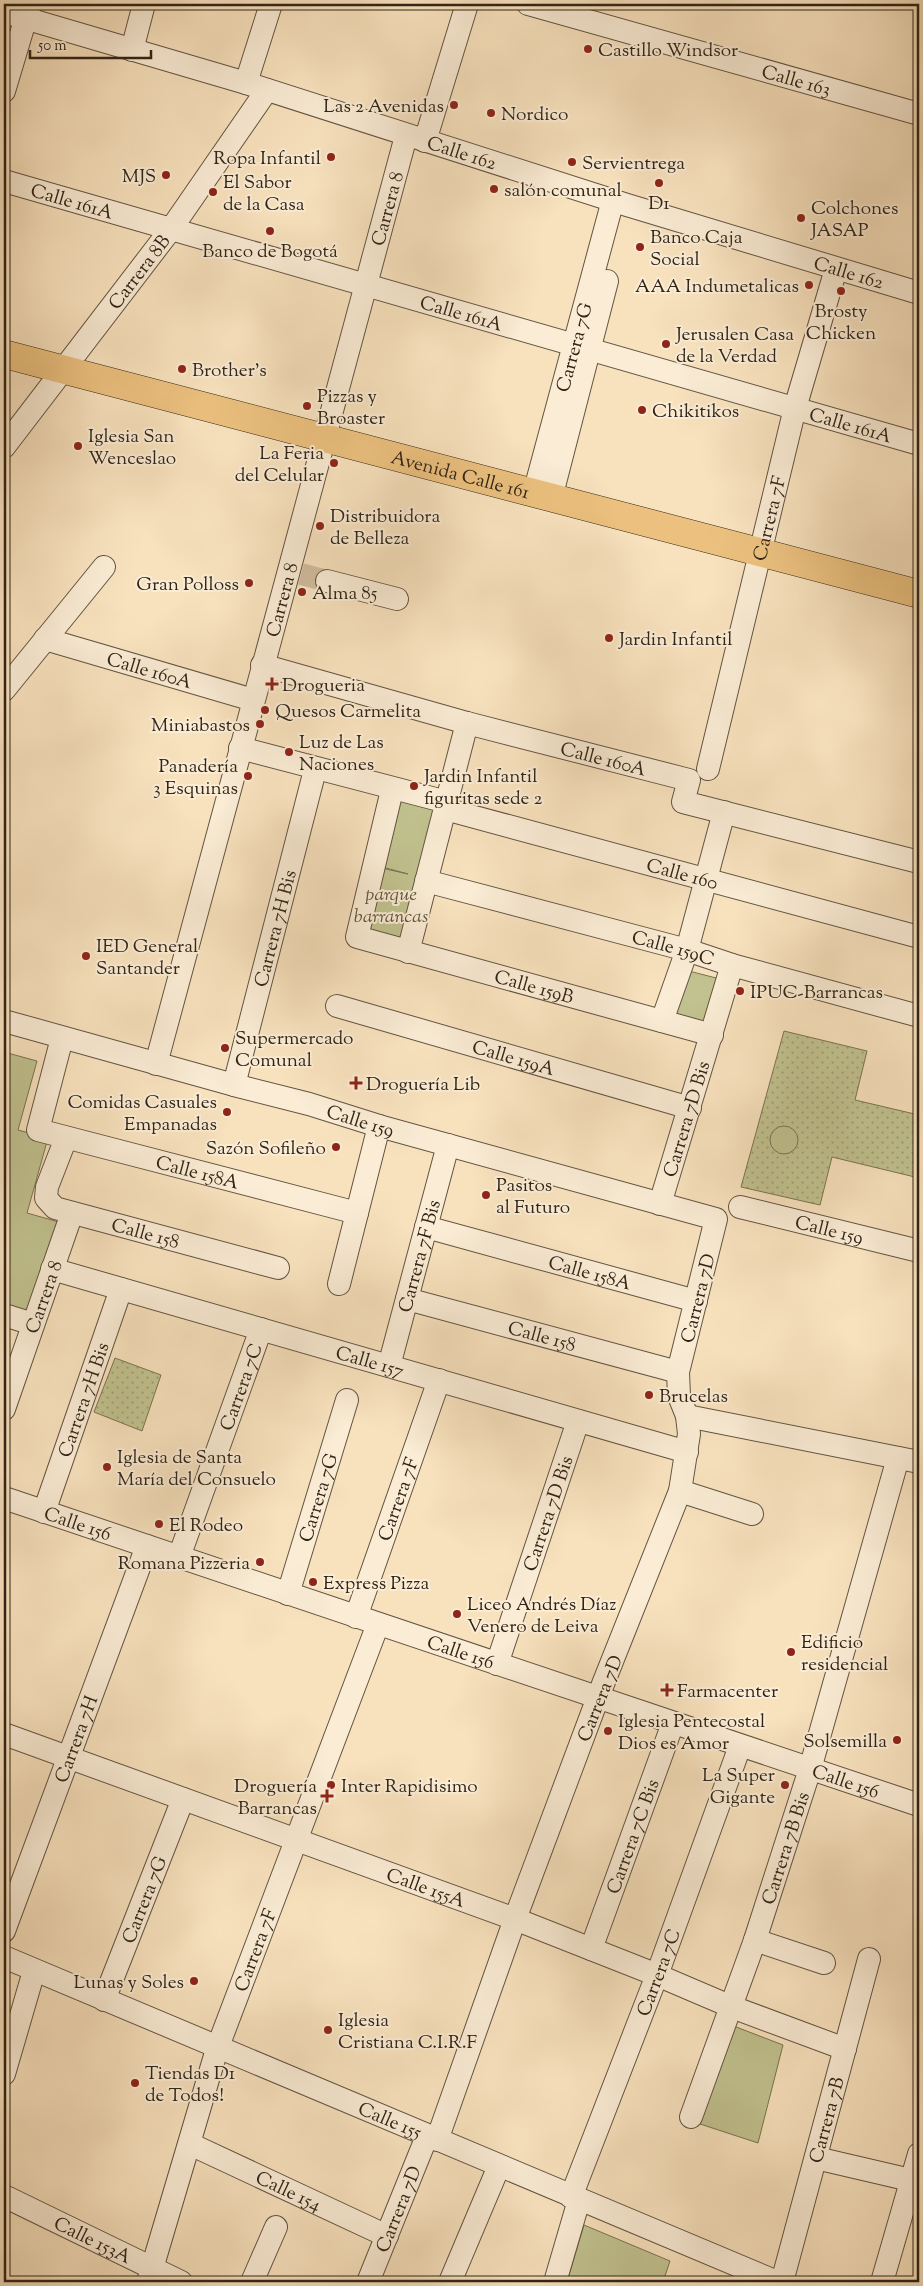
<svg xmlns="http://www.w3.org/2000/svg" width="923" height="2286" viewBox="0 0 923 2286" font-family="'Sorts Mill Goudy',serif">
  <defs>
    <pattern id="grass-dots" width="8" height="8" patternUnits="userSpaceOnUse" patternTransform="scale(1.25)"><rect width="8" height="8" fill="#c1c28f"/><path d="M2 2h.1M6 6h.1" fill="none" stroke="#9d9d74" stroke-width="1.8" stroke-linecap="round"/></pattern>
  </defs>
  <rect width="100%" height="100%" fill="#f8e2be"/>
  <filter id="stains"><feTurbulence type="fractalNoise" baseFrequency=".004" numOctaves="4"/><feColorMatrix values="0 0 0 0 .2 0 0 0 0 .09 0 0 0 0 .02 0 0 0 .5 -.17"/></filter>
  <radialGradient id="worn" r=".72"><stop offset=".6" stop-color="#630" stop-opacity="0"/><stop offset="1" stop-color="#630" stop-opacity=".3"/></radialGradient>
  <g fill="url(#grass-dots)" stroke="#797353">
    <path d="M784,1031l83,20 -12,49 64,15v63l-87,-21 -12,48 -79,-18z"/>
    <path d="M115,1358l46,17 -19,56 -48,-19z"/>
  </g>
  <g fill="#c1c28f" stroke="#797353">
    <path d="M393,797l46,12 -34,131 -43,-10 15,-63 31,7 -33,-9z"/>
    <path d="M681,969l43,11 -11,49 -45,-11z"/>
    <path d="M4,1052l33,9 -19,69 30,8 -21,75 32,9 -26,95 -29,-8z"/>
    <circle cx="784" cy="1140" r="14"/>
    <path d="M731,2025l52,20 -25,98 -61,-20z"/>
    <path d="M584,2225l86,36 -7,21h-96z"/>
  </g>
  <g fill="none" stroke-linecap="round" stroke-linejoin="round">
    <path stroke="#d0bc9d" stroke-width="22" stroke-dasharray="22 11" stroke-linecap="butt" d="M301,574l26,7"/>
    <defs>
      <g id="minor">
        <path id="s1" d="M528,4l391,110"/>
        <path id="s2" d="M4,12l242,71 381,122 292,88"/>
        <path d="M132,50l12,-46"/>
        <path d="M246,83l25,-79"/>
        <path d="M4,91l26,-87"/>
        <path d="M425,141l42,-137"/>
        <path id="s3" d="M4,181l915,263"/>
        <path id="s4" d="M4,447l167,-218 96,-139"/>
        <path id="s5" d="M534,493l79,-293"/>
        <path d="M551,498l56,-217"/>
        <path d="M327,581l70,18"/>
        <path id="s6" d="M45,639l208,61"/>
        <path id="s7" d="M262,665l205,58 222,57 -6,22 236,60"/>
        <path d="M4,690l100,-123"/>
        <path d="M240,748l207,54"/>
        <path id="s8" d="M708,769l87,-361 41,-139"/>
        <path id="s9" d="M392,790l-35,147 355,98"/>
        <path id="s10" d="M445,809l474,128"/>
        <path id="s11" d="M426,881l261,69 45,15 187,51"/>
        <path d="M408,952l59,-229"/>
        <path id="s12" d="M337,1006l353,102"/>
        <path id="s13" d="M4,1021l230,64 75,19 70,22 337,93 -38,153 1,24 8,20 2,18 -9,57 -77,193 -88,235 -78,221"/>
        <path d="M662,1021l25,-71 37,-138"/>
        <path id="s14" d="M62,1038l-24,92 319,83"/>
        <path id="s15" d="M156,1064l250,-928"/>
        <path id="s16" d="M234,1085l81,-315"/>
        <path id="s17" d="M66,1138l-19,49 -1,11 9,10 223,60"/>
        <path id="s18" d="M660,1204l72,-239"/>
        <path id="s19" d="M740,1207l179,44"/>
        <path id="s20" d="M426,1227l270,74"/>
        <path id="s21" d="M52,1269l635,183"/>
        <path d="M339,1284l40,-158"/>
        <path id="s22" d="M407,1299l271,73"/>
        <path d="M4,1315l29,9"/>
        <path id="s23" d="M389,1366l59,-221"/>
        <path id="s24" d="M4,1409l68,-196"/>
        <path d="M687,1416l232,46"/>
        <path d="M680,1491l72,23"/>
        <path id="s25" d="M4,1498l915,307"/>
        <path id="s26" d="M44,1512l77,-223"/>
        <path id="s27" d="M179,1557l82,-228"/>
        <path id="s28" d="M288,1594l59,-194"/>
        <path id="s29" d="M356,1617l83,-237"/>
        <path id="s30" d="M497,1664l81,-243"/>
        <path id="s31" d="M4,1734l511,185 142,56 75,32 113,42"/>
        <path id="s32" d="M4,1931l143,-385"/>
        <path d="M755,1940l69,23"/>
        <path id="s33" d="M591,1949l82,-226"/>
        <path id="s34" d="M4,1957l773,325"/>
        <path id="s35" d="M104,2000l79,-201"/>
        <path d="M4,2074l30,-103"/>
        <path id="s36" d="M691,2117l64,-177 55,-171 88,-311"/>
        <path id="s37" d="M190,2144l197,92"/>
        <path d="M816,2158l103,24"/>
        <path id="s38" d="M4,2196l177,86"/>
        <path id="s39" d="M571,2197l86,-222 83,-229"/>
        <path id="s40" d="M148,2282l69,-233 161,-425"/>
        <path d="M252,2282l24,-55"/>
        <path id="s41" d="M368,2282l59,-146"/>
        <path d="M450,2282l49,-116"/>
        <path d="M555,2282l24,-82"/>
        <path id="s42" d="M782,2282l87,-323"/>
        <path d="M882,2282l37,-128"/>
      </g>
      <g id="major">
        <path id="s43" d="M4,354l915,240"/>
      </g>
    </defs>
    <use href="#minor" stroke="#635441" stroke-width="24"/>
    <use href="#major" stroke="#312417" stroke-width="29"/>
    <use href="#minor" stroke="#faecd5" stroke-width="22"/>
    <use href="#major" stroke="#ecc17f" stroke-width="28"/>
  </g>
  <g fill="#8f2418" stroke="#faecd5" stroke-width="2">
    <circle cx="588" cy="49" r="5"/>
    <circle cx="454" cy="105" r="5"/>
    <circle cx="491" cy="113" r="5"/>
    <circle cx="331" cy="157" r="5"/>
    <circle cx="572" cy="162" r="5"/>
    <circle cx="166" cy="175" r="5"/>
    <circle cx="659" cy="183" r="5"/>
    <circle cx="494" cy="189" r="5"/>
    <circle cx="213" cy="192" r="5"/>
    <circle cx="801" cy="218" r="5"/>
    <circle cx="270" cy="231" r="5"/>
    <circle cx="640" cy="247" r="5"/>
    <circle cx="809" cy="285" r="5"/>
    <circle cx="841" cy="291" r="5"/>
    <circle cx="666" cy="344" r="5"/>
    <circle cx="182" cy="369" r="5"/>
    <circle cx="307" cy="406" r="5"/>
    <circle cx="642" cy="410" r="5"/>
    <circle cx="78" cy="446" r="5"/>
    <circle cx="334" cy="463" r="5"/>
    <circle cx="320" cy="526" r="5"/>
    <circle cx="249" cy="583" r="5"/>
    <circle cx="302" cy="592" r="5"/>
    <circle cx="609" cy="638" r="5"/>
    <path d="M269.5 676.5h5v5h5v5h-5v5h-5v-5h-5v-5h5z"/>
    <circle cx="265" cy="710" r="5"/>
    <circle cx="260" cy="724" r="5"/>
    <circle cx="289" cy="752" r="5"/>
    <circle cx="248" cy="776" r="5"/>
    <circle cx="414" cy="786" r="5"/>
    <circle cx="86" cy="956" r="5"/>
    <circle cx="740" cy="991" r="5"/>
    <circle cx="225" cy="1048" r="5"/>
    <path d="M353.5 1075.5h5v5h5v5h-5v5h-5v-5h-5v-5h5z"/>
    <circle cx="227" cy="1112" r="5"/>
    <circle cx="336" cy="1147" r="5"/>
    <circle cx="486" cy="1195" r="5"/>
    <circle cx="649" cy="1395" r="5"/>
    <circle cx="107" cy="1467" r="5"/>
    <circle cx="159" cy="1524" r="5"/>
    <circle cx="260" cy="1562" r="5"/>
    <circle cx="313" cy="1582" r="5"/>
    <circle cx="457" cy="1614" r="5"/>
    <circle cx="791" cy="1652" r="5"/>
    <path d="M664.5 1682.5h5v5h5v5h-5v5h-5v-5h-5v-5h5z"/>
    <circle cx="608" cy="1731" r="5"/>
    <circle cx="897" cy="1740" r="5"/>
    <circle cx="331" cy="1785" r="5"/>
    <circle cx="785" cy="1785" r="5"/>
    <path d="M324.5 1788.5h5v5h5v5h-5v5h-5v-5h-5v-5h5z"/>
    <circle cx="194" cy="1981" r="5"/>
    <circle cx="328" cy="2030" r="5"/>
    <circle cx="135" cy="2083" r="5"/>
  </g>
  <g text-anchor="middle" stroke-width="4" stroke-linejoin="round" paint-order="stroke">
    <g font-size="19" fill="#312417" stroke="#faecd5" text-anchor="start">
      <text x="598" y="56">Castillo Windsor</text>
      <text x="444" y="112" text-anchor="end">Las 2 Avenidas</text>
      <text x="501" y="120">Nordico</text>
      <text x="321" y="164" text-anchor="end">Ropa Infantil</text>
      <text x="582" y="169">Servientrega</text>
      <text x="156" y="182" text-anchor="end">MJS</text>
      <text x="223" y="188">El Sabor<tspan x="223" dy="22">de la Casa</tspan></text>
      <text x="504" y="196">salón comunal</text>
      <text x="659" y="209" text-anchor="middle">D1</text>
      <text x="811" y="214">Colchones<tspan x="811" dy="22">JASAP</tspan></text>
      <text x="650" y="243">Banco Caja<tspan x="650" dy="22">Social</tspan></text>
      <text x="270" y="257" text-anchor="middle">Banco de Bogotá</text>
      <text x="799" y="292" text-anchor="end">AAA Indumetalicas</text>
      <text x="841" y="317" text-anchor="middle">Brosty<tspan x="841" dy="22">Chicken</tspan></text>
      <text x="676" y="340">Jerusalen Casa<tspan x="676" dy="22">de la Verdad</tspan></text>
      <text x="192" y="376">Brother's</text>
      <text x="317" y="402">Pizzas y<tspan x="317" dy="22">Broaster</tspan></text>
      <text x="652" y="417">Chikitikos</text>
      <text x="88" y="442">Iglesia San<tspan x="88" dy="22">Wenceslao</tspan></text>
      <text x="324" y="459" text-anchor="end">La Feria<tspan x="324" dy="22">del Celular</tspan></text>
      <text x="330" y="522">Distribuidora<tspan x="330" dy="22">de Belleza</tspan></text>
      <text x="239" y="590" text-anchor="end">Gran Polloss</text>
      <text x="312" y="599">Alma 85</text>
      <text x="619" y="645">Jardin Infantil</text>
      <text x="282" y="691">Drogueria</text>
      <text x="275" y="717">Quesos Carmelita</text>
      <text x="250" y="731" text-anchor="end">Miniabastos</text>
      <text x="299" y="748">Luz de Las<tspan x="299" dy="22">Naciones</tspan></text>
      <text x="238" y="772" text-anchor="end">Panadería<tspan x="238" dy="22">3 Esquinas</tspan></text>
      <text x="424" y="782">Jardin Infantil<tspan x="424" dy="22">figuritas sede 2</tspan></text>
      <text x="96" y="952">IED General<tspan x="96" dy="22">Santander</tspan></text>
      <text x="750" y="998">IPUC-Barrancas</text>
      <text x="235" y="1044">Supermercado<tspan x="235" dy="22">Comunal</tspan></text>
      <text x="366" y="1090">Droguería Lib</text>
      <text x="217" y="1108" text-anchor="end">Comidas Casuales<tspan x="217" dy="22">Empanadas</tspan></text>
      <text x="326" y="1154" text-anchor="end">Sazón Sofileño</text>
      <text x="496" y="1191">Pasitos<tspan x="496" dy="22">al Futuro</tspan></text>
      <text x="659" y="1402">Brucelas</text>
      <text x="117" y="1463">Iglesia de Santa<tspan x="117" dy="22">María del Consuelo</tspan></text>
      <text x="169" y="1531">El Rodeo</text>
      <text x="250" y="1569" text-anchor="end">Romana Pizzeria</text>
      <text x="323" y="1589">Express Pizza</text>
      <text x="467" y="1610">Liceo Andrés Díaz<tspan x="467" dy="22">Venero de Leiva</tspan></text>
      <text x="801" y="1648">Edificio<tspan x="801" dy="22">residencial</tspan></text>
      <text x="677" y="1697">Farmacenter</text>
      <text x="618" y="1727">Iglesia Pentecostal<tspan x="618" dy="22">Dios es Amor</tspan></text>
      <text x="887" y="1747" text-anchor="end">Solsemilla</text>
      <text x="775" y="1781" text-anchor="end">La Super<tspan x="775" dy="22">Gigante</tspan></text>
      <text x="317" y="1792" text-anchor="end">Droguería<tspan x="317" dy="22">Barrancas</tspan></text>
      <text x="341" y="1792">Inter Rapidisimo</text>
      <text x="184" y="1988" text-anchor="end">Lunas y Soles</text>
      <text x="338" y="2026">Iglesia<tspan x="338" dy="22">Cristiana C.I.R.F</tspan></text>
      <text x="145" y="2079">Tiendas D1<tspan x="145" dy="22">de Todos!</tspan></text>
    </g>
    <g font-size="19" fill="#312417" stroke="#faecd5">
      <text dy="7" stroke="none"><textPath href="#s1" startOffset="279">Calle 163</textPath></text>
      <text dy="7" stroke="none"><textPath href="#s2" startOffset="479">Calle 162</textPath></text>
      <text dy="7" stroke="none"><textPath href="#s3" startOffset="71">Calle 161A</textPath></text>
      <text dy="7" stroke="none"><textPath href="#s15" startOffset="886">Carrera 8</textPath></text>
      <text dy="7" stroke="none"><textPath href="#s4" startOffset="221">Carrera 8B</textPath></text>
      <text dy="7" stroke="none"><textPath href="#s2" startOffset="884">Calle 162</textPath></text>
      <text dy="7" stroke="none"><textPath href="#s3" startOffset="476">Calle 161A</textPath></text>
      <text dy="7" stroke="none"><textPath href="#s5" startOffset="151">Carrera 7G</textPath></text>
      <text dy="7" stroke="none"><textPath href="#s3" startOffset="881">Calle 161A</textPath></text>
      <text dy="7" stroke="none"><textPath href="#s43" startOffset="472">Avenida Calle 161</textPath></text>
      <text dy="7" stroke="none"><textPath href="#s8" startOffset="258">Carrera 7F</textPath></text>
      <text dy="7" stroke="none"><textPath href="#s15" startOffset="481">Carrera 8</textPath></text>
      <text dy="7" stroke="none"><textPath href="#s6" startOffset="109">Calle 160A</textPath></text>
      <text dy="7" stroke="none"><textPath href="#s7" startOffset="354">Calle 160A</textPath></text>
      <text dy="7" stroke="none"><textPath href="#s10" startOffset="246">Calle 160</textPath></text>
      <text dy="7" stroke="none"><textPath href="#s16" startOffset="162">Carrera 7H Bis</textPath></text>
      <text dy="7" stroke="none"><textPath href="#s11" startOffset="256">Calle 159C</textPath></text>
      <text dy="7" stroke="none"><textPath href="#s9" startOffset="335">Calle 159B</textPath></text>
      <text dy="7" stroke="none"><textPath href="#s12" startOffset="184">Calle 159A</textPath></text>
      <text dy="7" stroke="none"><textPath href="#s18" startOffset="89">Carrera 7D Bis</textPath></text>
      <text dy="7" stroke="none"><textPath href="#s13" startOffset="370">Calle 159</textPath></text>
      <text dy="7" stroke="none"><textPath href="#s14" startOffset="260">Calle 158A</textPath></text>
      <text dy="7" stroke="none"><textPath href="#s19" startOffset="92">Calle 159</textPath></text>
      <text dy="7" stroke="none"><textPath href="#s17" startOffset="171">Calle 158</textPath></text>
      <text dy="7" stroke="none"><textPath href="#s23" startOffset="114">Carrera 7F Bis</textPath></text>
      <text dy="7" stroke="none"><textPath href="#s20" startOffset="170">Calle 158A</textPath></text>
      <text dy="7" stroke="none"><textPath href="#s24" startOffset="119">Carrera 8</textPath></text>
      <text transform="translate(697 1298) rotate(-76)" y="7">Carrera 7D</text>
      <text dy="7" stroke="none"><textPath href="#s22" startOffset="140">Calle 158</textPath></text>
      <text dy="7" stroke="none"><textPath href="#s21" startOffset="331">Calle 157</textPath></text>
      <text dy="7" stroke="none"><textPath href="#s27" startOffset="181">Carrera 7C</textPath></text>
      <text dy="7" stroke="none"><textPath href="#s26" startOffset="119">Carrera 7H Bis</textPath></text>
      <text dy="7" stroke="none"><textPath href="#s28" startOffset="101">Carrera 7G</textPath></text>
      <text dy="7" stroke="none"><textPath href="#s29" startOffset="125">Carrera 7F</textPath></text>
      <text dy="7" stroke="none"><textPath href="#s30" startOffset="159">Carrera 7D Bis</textPath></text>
      <text dy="7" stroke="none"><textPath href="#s25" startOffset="78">Calle 156</textPath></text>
      <text dy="7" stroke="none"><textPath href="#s25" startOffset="482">Calle 156</textPath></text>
      <text transform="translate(599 1698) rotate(-68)" y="7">Carrera 7D</text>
      <text dy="7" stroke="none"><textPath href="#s32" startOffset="205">Carrera 7H</textPath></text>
      <text dy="7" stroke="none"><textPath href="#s25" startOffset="888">Calle 156</textPath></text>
      <text dy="7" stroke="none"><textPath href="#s33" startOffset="120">Carrera 7C Bis</textPath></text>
      <text dy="7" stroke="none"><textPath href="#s36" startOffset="285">Carrera 7B Bis</textPath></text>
      <text dy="7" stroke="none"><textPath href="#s31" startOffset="449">Calle 155A</textPath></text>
      <text dy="7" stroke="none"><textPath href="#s35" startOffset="108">Carrera 7G</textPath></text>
      <text dy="7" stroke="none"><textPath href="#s40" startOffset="349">Carrera 7F</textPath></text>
      <text dy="7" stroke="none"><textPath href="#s39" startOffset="241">Carrera 7C</textPath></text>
      <text dy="7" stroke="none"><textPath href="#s34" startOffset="419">Calle 155</textPath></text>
      <text dy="7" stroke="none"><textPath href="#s42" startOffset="168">Carrera 7B</textPath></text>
      <text dy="7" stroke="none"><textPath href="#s37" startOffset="109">Calle 154</textPath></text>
      <text dy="7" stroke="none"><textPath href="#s41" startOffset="79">Carrera 7D</textPath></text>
      <text dy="7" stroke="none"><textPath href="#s38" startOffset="99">Calle 153A</textPath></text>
    </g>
    <g font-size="19" font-style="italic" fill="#5c533b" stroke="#faecd5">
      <text x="391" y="900">parque<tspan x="391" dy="22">barrancas</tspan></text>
    </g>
  </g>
  <rect width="923" height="2286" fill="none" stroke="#f8e2be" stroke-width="20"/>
  <rect x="5" y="5" width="913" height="2276" fill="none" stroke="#312417" stroke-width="2.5"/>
  <rect x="10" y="10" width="903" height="2266" fill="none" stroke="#312417"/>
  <path d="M30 50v8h121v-8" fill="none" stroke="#312417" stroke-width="2.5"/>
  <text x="38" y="50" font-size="15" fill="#312417" stroke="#faecd5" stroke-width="4" paint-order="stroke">50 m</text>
  <rect width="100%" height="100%" filter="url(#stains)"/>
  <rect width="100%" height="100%" fill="url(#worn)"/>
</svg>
